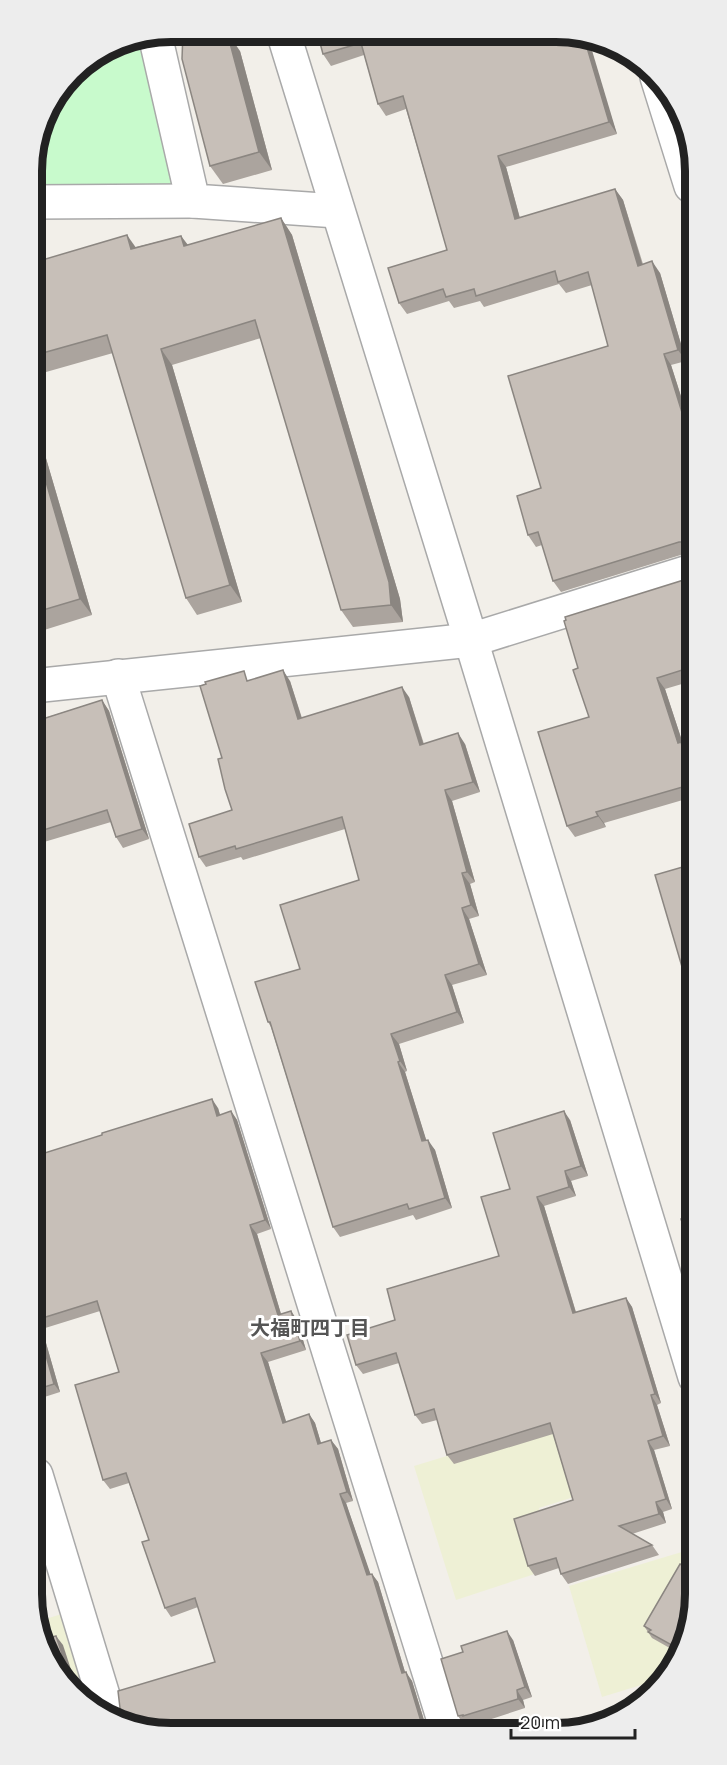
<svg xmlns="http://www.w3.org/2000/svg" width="727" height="1765" viewBox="0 0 727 1765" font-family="Manrope,'Noto Sans JP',sans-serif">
  <rect width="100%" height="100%" fill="#f2efe9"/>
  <g fill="#eef0d5">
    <path d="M555,1423l22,73 -38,12 20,58 -103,34 -42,-134z"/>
    <path d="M695,1548v55l-31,75 -62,19 -33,-111z"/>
    <path d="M68,1612l28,86 -9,3 -15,-8 -36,-63v-8z"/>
  </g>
  <path fill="#c8facc" d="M158,34l47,169 -173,-16v-26l14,-52 33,-43 39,-24z"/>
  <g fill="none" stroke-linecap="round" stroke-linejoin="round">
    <defs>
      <g id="minor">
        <path d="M155,35l38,166 144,10"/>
        <path d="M657,77l34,109"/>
        <path d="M32,202l161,-1"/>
        <path d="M118,676l329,1054"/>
        <path d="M33,686l438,-46 221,-69"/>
        <path d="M36,1475l72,237"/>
      </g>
      <path id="tertiary" d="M283,32l188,608 224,737"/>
    </defs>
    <use href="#minor" stroke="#a9a9a9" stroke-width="36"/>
    <use href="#tertiary" stroke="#a9a9a9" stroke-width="36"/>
    <use href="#minor" stroke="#fff" stroke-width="33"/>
    <use href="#tertiary" stroke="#fff" stroke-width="33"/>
  </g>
  <g fill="#aba49e">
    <path d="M317,32l266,2 34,100 -111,33 14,51 95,-29 8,11 20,64 17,9 26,88 -15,4 21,66v122h-5l-126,39 -8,-11 -11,-36 -6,2 -8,-12 13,-47 67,-142 -16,-61 -26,8 -7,-9 -75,23 -4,-6 -26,7 -5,-7 -42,13 -8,-11 48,-53 -41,-141 -20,7 -8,-12 -14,-49 -33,11 -8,-12z"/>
    <path d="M240,51l32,119 -49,14 -13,-18z"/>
    <path d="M281,218l11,17 108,364 3,23 -50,5 -12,-17 -80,-272 -89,27 70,237 -45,13 -11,-17 -73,-245 -81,23v-122l5,7 99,-14 45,-11 7,9z"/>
    <path d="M33,414l59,201 -51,16 -8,-12z"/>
    <path d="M692,576v105l-27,8 19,58 5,6 4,15v29l-89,26 2,4 -31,10 -8,-11 22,-109 -11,-49z"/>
    <path d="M250,680l40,1 12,37 107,-21 15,47h41l15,48 -28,9 23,81 -5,2 9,32 -10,3 18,56 -35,10 12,38 -65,21 8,27 -2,1 21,68 9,10 17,58 -36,12 -3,-5 -73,22 -7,-10 -62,-200 -3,-5 32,-53 59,-89 -14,-51 -102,31 -2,-3 -35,10 -7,-10 33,-47z"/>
    <path d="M102,700l7,11 40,128 -26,9 -7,-11 -5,-15 -77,23 -1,-137 2,13z"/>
    <path d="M218,1108l2,7 11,-4 6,9 34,109 -14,5 24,80 10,-3 6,9 9,30 -38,12 18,60 23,-8 6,9 6,20 10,-3 7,9 15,52 -7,2 24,71h2l6,8 27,90 7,9 15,49 -283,1 71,-69 -17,-55 -27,10 -6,-9 -16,-68 -20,-57 -19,6 -7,-9 16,-108 -19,-61 -58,18 18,63 -25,8v-244z"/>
    <path d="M570,1120l18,56 -17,5 5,15 -32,10 32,106 50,-14 6,9 29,96 -4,2 13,41 -16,4 18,59 -9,3 3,11 -34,11 20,11 7,10 -91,29 -7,-10 -2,-6 -24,8 -7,-10 45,-66 -20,-66 -99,30 -7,-9 -10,-35 -15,4 -7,-9 -16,-52 -36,11 -7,-9 39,-45 104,-64 11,-67z"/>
    <path d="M695,1603l-20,48 -23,-13 -8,-12z"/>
    <path d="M513,1640l19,57 -9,3 2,8 -55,18 -1,-1 -4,1 -7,-10z"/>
  </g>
  <g fill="#8b8681">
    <path d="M227,32l13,19 32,119 -13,-18z"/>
    <path d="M583,34l5,3 29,97 -8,-12z"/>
    <path d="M498,156l8,11 17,63 -8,-11z"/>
    <path d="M615,189l8,11 23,77 -8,-11z"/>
    <path d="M281,218l11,17 108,364 3,23 -12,-17z"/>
    <path d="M127,235l12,17 -8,-3z"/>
    <path d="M181,236l12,16 -9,-6z"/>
    <path d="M32,254l5,7 6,19 -11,-15z"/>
    <path d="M652,261l8,12 26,88 -8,-11z"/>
    <path d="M161,349l11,16 70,237 -12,-17z"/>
    <path d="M664,354l7,11 21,66v14z"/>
    <path d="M33,414l59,201 -12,-16 -47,-162z"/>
    <path d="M283,670l7,11 15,48 -7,-10z"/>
    <path d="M657,678l8,11 19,58 5,6 4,15v15l-15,-40z"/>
    <path d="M402,687l7,10 18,59 -7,-11z"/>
    <path d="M102,700l7,11 40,128 -7,-10z"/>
    <path d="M34,708l3,25 -4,-5z"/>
    <path d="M458,733l7,11 15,48 -7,-10z"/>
    <path d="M445,790l7,11 23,81 -8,-10z"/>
    <path d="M596,812l8,11 2,4 -8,-11z"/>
    <path d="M462,873l8,11 9,32 -8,-11z"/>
    <path d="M462,908l7,11 18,56 -8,-11z"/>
    <path d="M445,975l7,10 12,38 -7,-11z"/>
    <path d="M391,1034l8,10 8,27 -7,-10z"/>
    <path d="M398,1062l7,10 25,80 -8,-11z"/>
    <path d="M212,1099l6,9 5,17 -6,-9z"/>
    <path d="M231,1111l6,9 34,109 -6,-9z"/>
    <path d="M564,1111l6,9 18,56 -7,-10z"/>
    <path d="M428,1140l7,10 17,58 -7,-10z"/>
    <path d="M565,1171l6,10 5,15 -7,-9z"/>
    <path d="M537,1197l7,9 35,117 -6,-10z"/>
    <path d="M250,1225l7,9 27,90 -6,-9z"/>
    <path d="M626,1298l6,9 29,96 -6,-9z"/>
    <path d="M291,1311l6,9 9,30 -6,-9z"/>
    <path d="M36,1320l6,9 18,63 -6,-8z"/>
    <path d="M261,1353l7,9 21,69 -6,-8z"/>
    <path d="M651,1395l6,10 13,41 -7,-10z"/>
    <path d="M309,1414l6,9 9,30 -6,-9z"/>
    <path d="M331,1440l7,9 15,52 -6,-9z"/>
    <path d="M648,1441l6,9 18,59 -6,-10z"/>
    <path d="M340,1494l6,9 28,81 -7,-9z"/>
    <path d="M656,1502l7,10 3,11 -7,-9z"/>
    <path d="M372,1574l6,8 30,100 -6,-9z"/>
    <path d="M507,1631l6,9 19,57 -7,-10z"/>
    <path d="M56,1636l7,9 17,52 -4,-2z"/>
    <path d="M406,1672l6,9 15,49h-2l-2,-2z"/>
    <path d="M517,1690l6,10 2,8 -7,-9z"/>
  </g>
  <g fill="#c7bfb8" stroke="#8b8681" stroke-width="1.5">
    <path d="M183,32h44l32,120 -49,14 -28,-107z"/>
    <path d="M317,32l266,2 26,88 -111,34 17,63 100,-30 23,77 14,-5 26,89 -14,4 28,91v66l-2,1 2,6v25l-3,-1h-10l-126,39 -15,-49 -10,3 -11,-39 24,-8 -33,-112 100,-30 -20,-74 -30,10 -3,-11 -79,25 -2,-7 -28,8 -3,-8 -44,14 -11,-35 59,-18 -44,-154 -25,8 -17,-61 -38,11z"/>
    <path d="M281,218l108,364 2,23 -50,5 -86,-290 -94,29 69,236 -44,13 -79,-263 -75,21v-93l95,-28 4,14 50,-13 3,10z"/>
    <path d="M33,437l47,162 -47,14z"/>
    <path d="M692,576v91l-35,11 21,65 3,-1 12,42 -97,28 2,4 -31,10 -29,-94 51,-15 -16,-47 5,-2 -14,-47 2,-1 -1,-3 125,-39z"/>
    <path d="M283,670l15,49 104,-32 18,58 38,-12 15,49 -28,8 22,82 -5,1 9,32 -9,3 17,56 -34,11 12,37 -66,22 9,27 -2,1 24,79 6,-1 17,58 -36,11 -2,-5 -74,23 -63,-205h-2l-13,-40 45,-13 -20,-64 79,-25 -17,-63 -106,32 -1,-3 -36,11 -10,-33 43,-14 -7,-21 -7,-30 4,-1 -22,-72 6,-2 -1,-2 39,-11 3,10z"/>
    <path d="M102,700l40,129 -26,8 -9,-27 -73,23 -1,-111z"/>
    <path d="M693,864v129l-3,1 -35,-119z"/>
    <path d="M212,1099l5,17 14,-5 34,109 -15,5 28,90 13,-4 9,30 -39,12 22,70 26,-9 9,30 13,-4 16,52 -7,2 27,81 5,-1 30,99 4,-1 17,56 -6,2 -273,1 -29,-15 5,-8 -2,-17 97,-29 -20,-64 -30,10 -23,-66 7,-2 -23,-67 -23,7 -28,-95 44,-13 -22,-71 -61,19 18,64 -19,6v-234l67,-21v-2z"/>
    <path d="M564,1111l17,55 -16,5 4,16 -32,10 36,116 53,-15 29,96 -4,1 12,41 -15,5 18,58 -10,3 3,12 -40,12 33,19 -91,29 -5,-16 -28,8 -14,-47 59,-19 -23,-77 -103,32 -13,-46 -19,6 -19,-62 -40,12 -9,-30 48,-15 -8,-31 112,-33 -18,-59 29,-8 -17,-56z"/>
    <path d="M694,1215v43l-13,-39z"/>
    <path d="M680,1564l15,8v31l-18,45 -29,-16 3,-2 -7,-4z"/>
    <path d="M507,1631l18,56 -8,3 1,9 -55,17v-1l-5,1 -17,-57 22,-7 -2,-6z"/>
    <path d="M56,1636l20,59 -4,-2 -30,-53z"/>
  </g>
  <g text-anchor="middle" stroke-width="6" stroke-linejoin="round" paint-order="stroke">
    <g font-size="20" font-weight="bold" fill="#555" stroke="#fff">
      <text x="310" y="1335">大福町四丁目</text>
    </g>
  </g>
  <path d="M0 0H727V1765H0ZM171 42H556A129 129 0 0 1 685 171V1594A129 129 0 0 1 556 1723H171A129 129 0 0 1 42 1594V171A129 129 0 0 1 171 42Z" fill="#ededed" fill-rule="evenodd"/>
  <path fill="none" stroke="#222" stroke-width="8" d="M171 42H556A129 129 0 0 1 685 171V1594A129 129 0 0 1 556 1723H171A129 129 0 0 1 42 1594V171A129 129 0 0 1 171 42Z"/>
  <path d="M511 1729v9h124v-9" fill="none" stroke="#222222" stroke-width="3"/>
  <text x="520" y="1729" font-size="18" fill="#222222" stroke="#ffffff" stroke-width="4.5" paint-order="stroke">20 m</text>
</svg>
